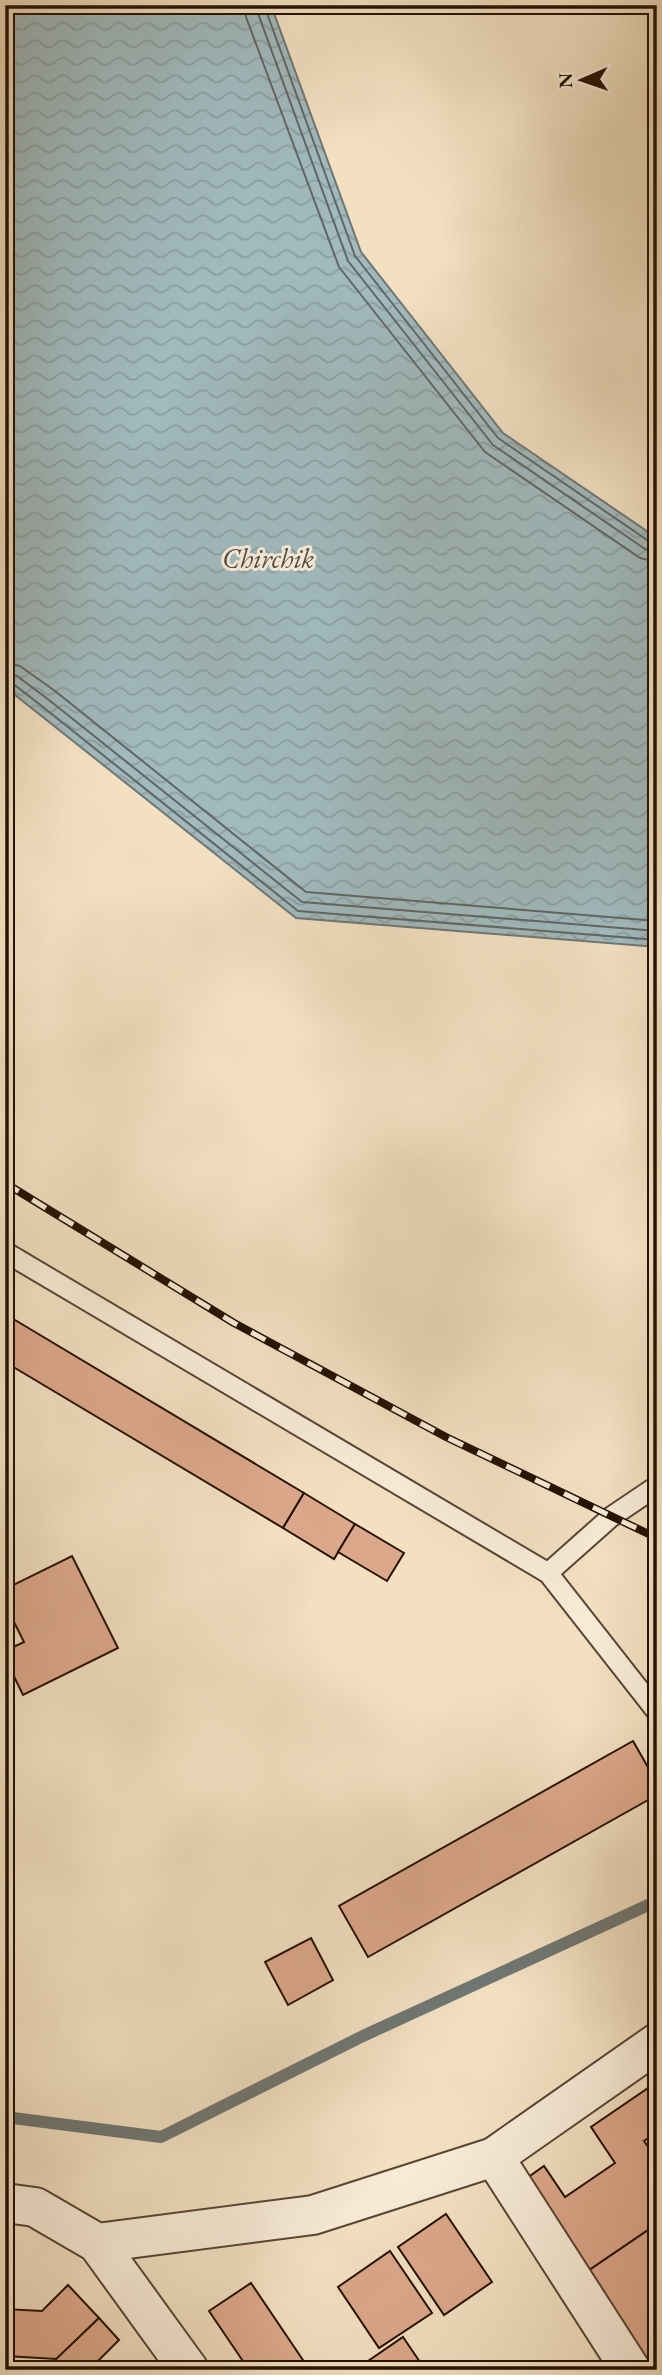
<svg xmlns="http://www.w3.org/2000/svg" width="662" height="2375" viewBox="0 0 662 2375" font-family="'EB Garamond',serif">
  <defs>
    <pattern id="water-waves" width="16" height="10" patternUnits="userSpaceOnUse" patternTransform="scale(1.75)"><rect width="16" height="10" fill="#a0babe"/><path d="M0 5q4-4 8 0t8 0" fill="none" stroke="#8a9fa2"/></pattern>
  </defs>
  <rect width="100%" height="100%" fill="#f2e0c1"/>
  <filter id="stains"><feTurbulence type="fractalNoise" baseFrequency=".00286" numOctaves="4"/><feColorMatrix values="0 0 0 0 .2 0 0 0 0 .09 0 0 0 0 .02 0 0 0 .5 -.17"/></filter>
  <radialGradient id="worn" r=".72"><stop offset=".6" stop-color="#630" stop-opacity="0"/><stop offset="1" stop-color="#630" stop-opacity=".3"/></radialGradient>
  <path fill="url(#water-waves)" stroke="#6e7773" stroke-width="2" d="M5,5h266l90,247 142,181 154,105v409l-361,-29 -291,-231z"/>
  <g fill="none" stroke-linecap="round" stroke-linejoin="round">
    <g stroke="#626660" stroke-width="2">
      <path d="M244,5l2,12 93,250 146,185 155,106 17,4"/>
      <path d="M255,5l93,256 145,184 152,104 12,3"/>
      <path d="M264,5l91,251 143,182 152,104 7,1"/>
      <path d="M5,662l15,4 35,25 251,201 351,29"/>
      <path d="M5,673l12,3 32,24 253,202 355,29"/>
      <path d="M5,682l7,1 31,24 255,204 359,29"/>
    </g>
    <path stroke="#6e7773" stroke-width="12" d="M5,2117l156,20 202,-101 294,-135"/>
  </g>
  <g fill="#dca88b" stroke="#241202" stroke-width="2">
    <path d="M5,1314l299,179 -21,35 -278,-166z"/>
    <path d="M304,1493l51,31 -21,35 -51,-31z"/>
    <path d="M355,1524l49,29 -17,28 -49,-29z"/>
    <path d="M72,1556l46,92 -95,47 -18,-37v-7l19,-9 -19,-38v-15z"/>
    <path d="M633,1741l24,42v12l-289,162 -29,-51z"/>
    <path d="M311,1938l22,42 -45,25 -23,-43z"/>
    <path d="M657,2082v50l-13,9 13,18v65l-75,51 -62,-92 24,-17 21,31 50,-34 -24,-36z"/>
    <path d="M446,2214l46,68 -48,33 -46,-68z"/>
    <path d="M657,2224v146h-10l-65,-95z"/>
    <path d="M390,2251l42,62 -53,35 -41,-61z"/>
    <path d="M251,2283l56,83 -5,4h-53l-40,-59z"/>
    <path d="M68,2285l31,33 -42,41 -52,-3v-47l37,2z"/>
    <path d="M99,2318l20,22 -30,30h-28l-8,-8z"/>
    <path d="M403,2337l19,28 -6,5h-61z"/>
  </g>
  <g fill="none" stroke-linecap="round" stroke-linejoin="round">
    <defs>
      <g id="service">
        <path d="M5,1252l543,321 109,139"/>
        <path d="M548,1573l63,-56 46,-31"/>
      </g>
      <g id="minor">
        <path d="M494,2157l137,213"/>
        <path d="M5,2203l30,4 62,36 92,127"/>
        <path d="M97,2243l216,-28 181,-58 163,-114"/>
      </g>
    </defs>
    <use href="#service" stroke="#584632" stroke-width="23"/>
    <use href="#minor" stroke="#584632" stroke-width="42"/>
    <use href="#service" stroke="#f7ebd7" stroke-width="19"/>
    <use href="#minor" stroke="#f7ebd7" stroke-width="38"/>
    <defs>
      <path id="rail" d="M5,1183l229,140 212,114 211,101"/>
    </defs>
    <use href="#rail" stroke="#241202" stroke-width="8"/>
    <use href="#rail" stroke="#f7ebd7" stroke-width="5" stroke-dasharray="16" stroke-linecap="butt"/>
  </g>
  <g text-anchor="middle" stroke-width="6" stroke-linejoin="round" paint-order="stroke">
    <g font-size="28" font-style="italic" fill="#4f4d44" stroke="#f7ebd7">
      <text x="268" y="568">Chirchik</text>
    </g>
  </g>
  <rect width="662" height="2375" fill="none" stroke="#f2e0c1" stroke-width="28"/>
  <rect x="7" y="7" width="648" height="2361" fill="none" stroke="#241202" stroke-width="3.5"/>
  <rect x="14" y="14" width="634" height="2347" fill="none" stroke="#241202" stroke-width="2"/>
  <g transform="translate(582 80) rotate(268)" stroke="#f7ebd7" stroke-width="5" paint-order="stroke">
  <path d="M0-5L12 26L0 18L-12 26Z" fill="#241202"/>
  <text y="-10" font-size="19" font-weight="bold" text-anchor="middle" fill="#241202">N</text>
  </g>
  <rect width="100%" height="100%" filter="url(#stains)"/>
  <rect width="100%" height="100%" fill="url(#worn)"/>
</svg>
